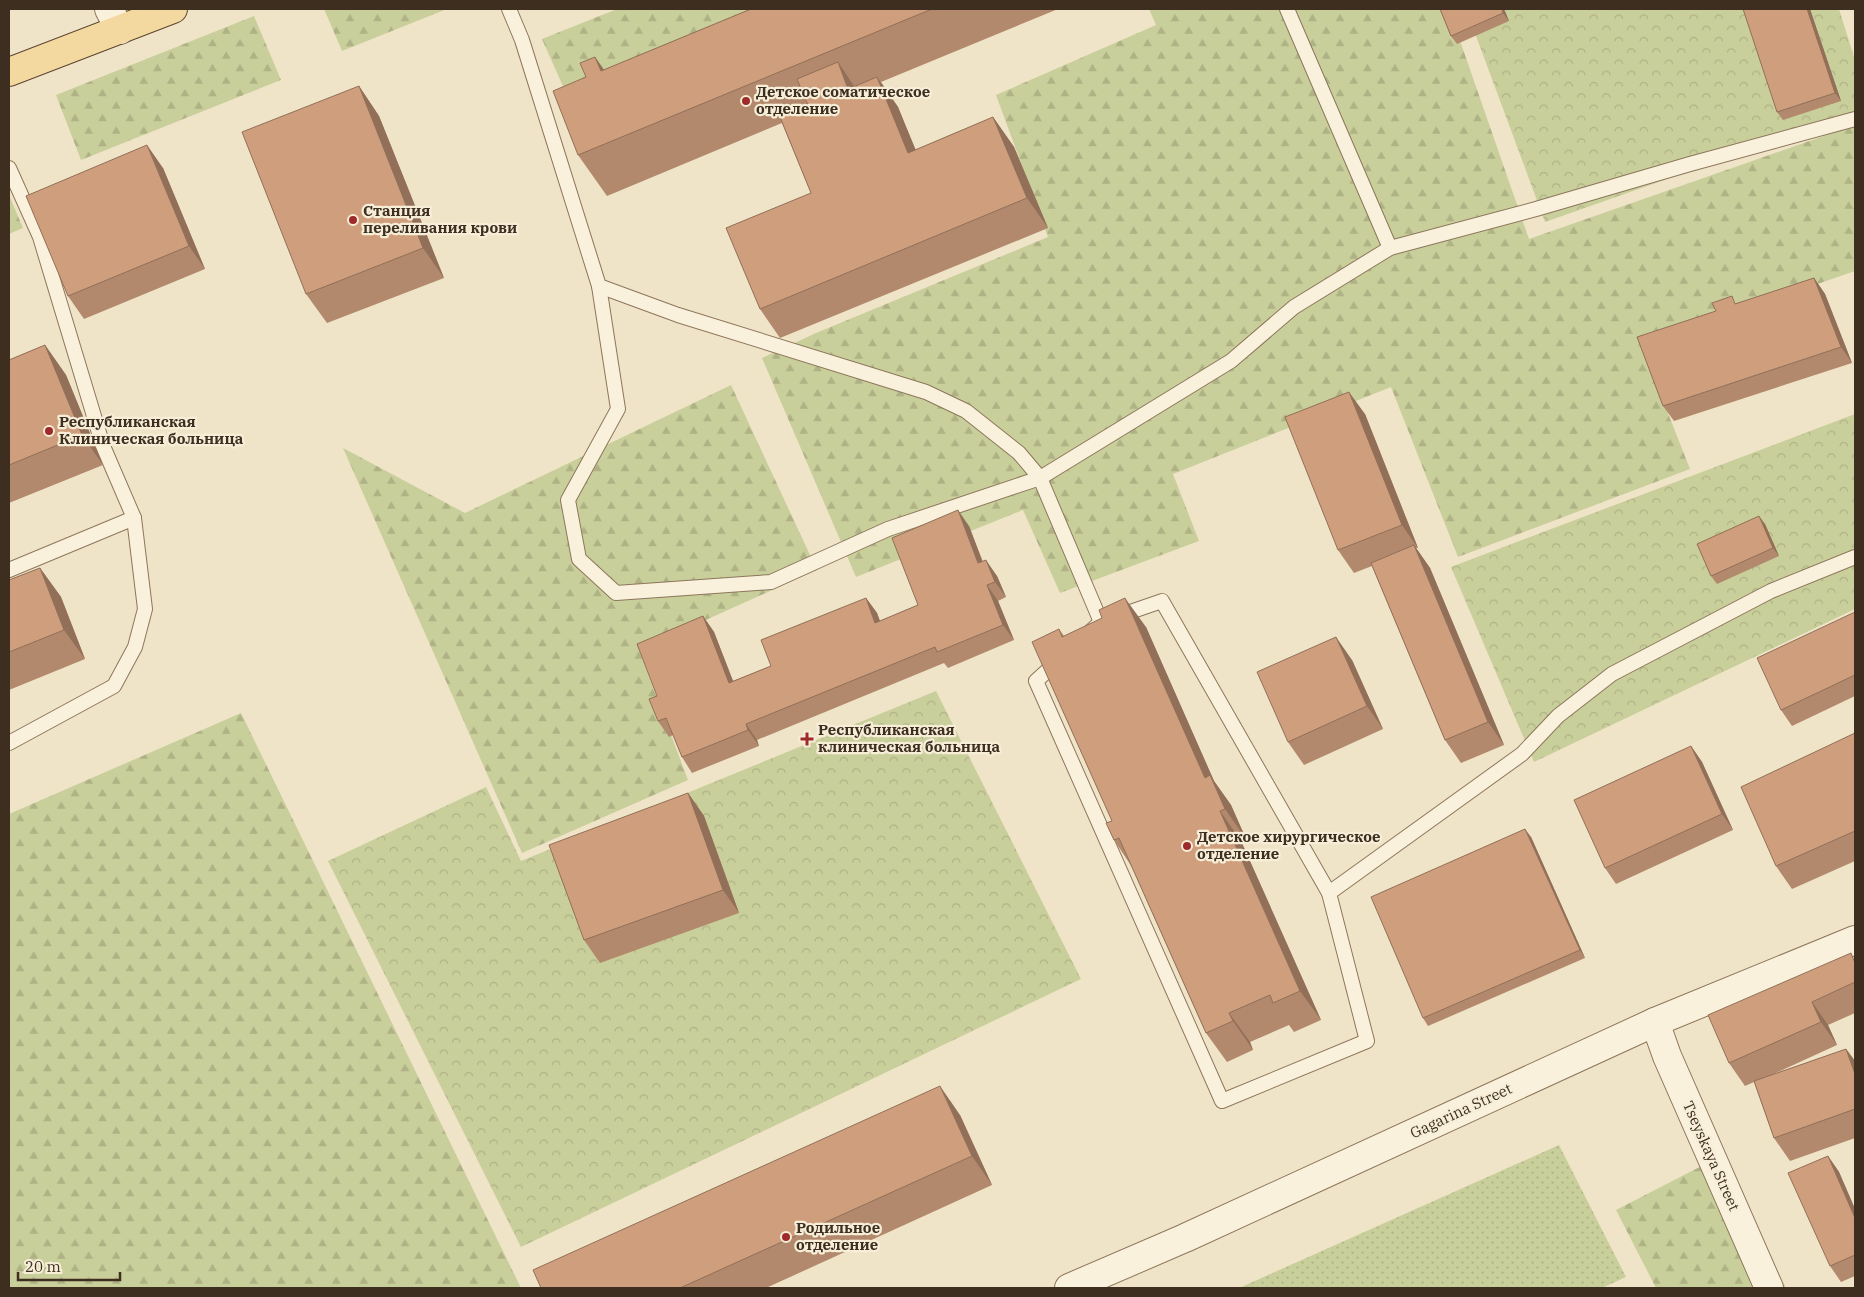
<svg xmlns="http://www.w3.org/2000/svg" width="1864" height="1297" viewBox="0 0 1864 1297" font-family="'IBM Plex Serif',serif">
  <defs>
    <pattern id="grass-dots" width="8" height="8" patternUnits="userSpaceOnUse" patternTransform="scale(1.25)"><rect width="8" height="8" fill="#c9cf9b"/><path d="M2 2h.1M6 6h.1" fill="none" stroke="#aeb285" stroke-width="1.8" stroke-linecap="round"/></pattern>
    <pattern id="forest-firs" width="22" height="20" patternUnits="userSpaceOnUse" patternTransform="scale(1.25)"><rect width="22" height="20" fill="#c9cf9b"/><path d="M5 1l3.5 6h-7zM16 11l3.5 6h-7z" fill="#aeb285"/></pattern>
    <pattern id="park-crowns" width="20" height="18" patternUnits="userSpaceOnUse" patternTransform="scale(1.25)"><rect width="20" height="18" fill="#c9cf9b"/><path d="M2 6a3 3 0 1 1 6 0M12 15a3 3 0 1 1 6 0" fill="none" stroke="#aeb285"/></pattern>
  </defs>
  <rect width="100%" height="100%" fill="#f0e4c8"/>
  <path fill="url(#grass-dots)" d="M1559,1145l67,132 -24,11h-363z"/>
  <g fill="url(#forest-firs)">
    <path d="M324,9h123l-105,42z"/>
    <path d="M617,9h237l-277,109 -35,-79z"/>
    <path d="M1149,9h300l80,230 326,-114v146l-214,74 49,124 -232,88 -67,-170 -218,87 26,67 -139,52 -37,-83 -167,67 -94,-219 54,-25 232,-96 -52,-142 160,-70z"/>
    <path d="M254,16l27,64 -200,80 -25,-65z"/>
    <path d="M9,195l14,33 -14,6z"/>
    <path d="M731,385l86,185 -178,80 49,130 -166,73 -179,-405 122,65z"/>
    <path d="M241,713l280,575h-512v-474z"/>
    <path d="M1719,1157l67,131h-130l-40,-78z"/>
  </g>
  <g fill="url(#park-crowns)">
    <path d="M1466,9h373l16,51v53l-310,109z"/>
    <path d="M1855,414v195l-321,153 -83,-195z"/>
    <path d="M936,691l145,288 -560,268 -193,-386 158,-74 35,74z"/>
  </g>
  <g fill="none" stroke-linecap="round" stroke-linejoin="round">
    <defs>
      <g id="service">
        <path d="M509,9l13,31 77,246 79,29 248,77 40,19 53,42 21,25 61,144"/>
        <path d="M1287,9l103,239"/>
        <path d="M9,168l31,69 63,209 31,72 11,91 -10,38 -21,39 -105,57"/>
        <path d="M599,286l19,123 -50,91 11,59 37,34 155,-11 117,-53 152,-51 191,-117 63,-54 96,-59 146,-39 154,-45 165,-45"/>
        <path d="M9,570l125,-52"/>
        <path d="M1162,601l167,292 38,148 -145,60 -186,-420 65,-59z"/>
        <path d="M1329,893l193,-139 36,-38 54,-42 159,-83 84,-34"/>
      </g>
      <g id="minor">
        <path d="M109,9l11,21"/>
        <path d="M1655,1022l12,34 102,232"/>
      </g>
      <path id="tertiary" d="M1069,1288l116,-50 470,-216 200,-82"/>
      <path id="primary" d="M9,72l164,-63"/>
    </defs>
    <use href="#service" stroke="#8d765c" stroke-width="16"/>
    <use href="#minor" stroke="#8d765c" stroke-width="30"/>
    <use href="#tertiary" stroke="#8d765c" stroke-width="30"/>
    <use href="#primary" stroke="#5b4430" stroke-width="30"/>
    <use href="#service" stroke="#faf1dc" stroke-width="14"/>
    <use href="#minor" stroke="#faf1dc" stroke-width="28"/>
    <use href="#tertiary" stroke="#faf1dc" stroke-width="28"/>
    <use href="#primary" stroke="#f3d9a0" stroke-width="28"/>
  </g>
  <g fill="#b2896c">
    <path d="M751,9h307l-177,73 17,25 17,43 78,-33 21,30 34,81 -268,110 -20,-29 51,-116 -29,-70 -175,73 -29,-41 17,-98 9,13z"/>
    <path d="M1440,9h64l5,12 -52,23 -6,-8z"/>
    <path d="M1810,9l31,92 -58,19 -6,-8z"/>
    <path d="M359,86l20,30 65,162 -117,45 -21,-29z"/>
    <path d="M163,168l42,101 -121,50 -16,-23z"/>
    <path d="M1814,278l11,16 27,69 -178,58 -11,-15 74,-102z"/>
    <path d="M45,345l21,30 37,90 -94,38v-143z"/>
    <path d="M1365,414l53,134h-2l14,20 74,177 -43,18 -16,-23 -73,-174 -18,7 -16,-23z"/>
    <path d="M1765,524l14,32 -62,28 -6,-8z"/>
    <path d="M969,526l14,36 14,14 9,21 -8,4 16,39 -66,28 -4,-5 -187,77 2,6 -67,27 -10,-16 -9,-22 -4,2 -11,-16 -1,-25 46,-80 11,16 19,49 38,-15 95,-68 11,15 3,8 38,-16z"/>
    <path d="M40,568l21,29 24,62 -76,31v-110z"/>
    <path d="M1855,612v84l-63,30 -11,-16z"/>
    <path d="M1146,627l68,154 17,24 15,34 -5,2 80,179 -27,12 -5,-7 -39,17 3,8 -26,12 -21,-29 -74,-166 -18,-27 -2,-19 -53,-192 5,7z"/>
    <path d="M1352,660l31,69 -79,36 -16,-23z"/>
    <path d="M1855,733v128l-63,28 -16,-23z"/>
    <path d="M1691,746l11,16 31,68 -117,54 -11,-16z"/>
    <path d="M688,793l16,23 35,97 -139,50 -16,-23z"/>
    <path d="M1531,837l54,121 -157,68 -5,-8z"/>
    <path d="M1855,959v54l-27,12 9,20 -68,31 77,-27 9,12v77l-65,23 -16,-23 -20,-56 -9,4 -16,-23z"/>
    <path d="M960,1115l32,70 -226,103h-225z"/>
    <path d="M1828,1156l11,16 16,37v67l-14,6 -11,-16z"/>
  </g>
  <g fill="#916f58">
    <path d="M1502,9h2l5,12 -6,-8z"/>
    <path d="M1807,9h3l31,92 -6,-8z"/>
    <path d="M595,57l28,40 -22,-26z"/>
    <path d="M838,62l20,30 -10,-3z"/>
    <path d="M877,77l21,30 31,75 -21,-29z"/>
    <path d="M359,86l20,30 65,162 -21,-30z"/>
    <path d="M993,117l21,30 34,81 -21,-30z"/>
    <path d="M147,145l16,23 42,101 -16,-23z"/>
    <path d="M1814,278l11,16 27,69 -11,-16z"/>
    <path d="M45,345l21,30 37,90 -21,-30z"/>
    <path d="M1349,392l16,22 53,134 -16,-23z"/>
    <path d="M958,510l11,16 20,53 -11,-16z"/>
    <path d="M1759,516l6,8 14,32 -6,-8z"/>
    <path d="M1414,545l16,23 74,177 -16,-23z"/>
    <path d="M986,560l11,16 9,21 -11,-15z"/>
    <path d="M40,568l21,29 24,62 -21,-29z"/>
    <path d="M987,585l11,16 16,39 -11,-15z"/>
    <path d="M866,598l11,15 9,25 -11,-15z"/>
    <path d="M1125,598l21,29 68,154 17,24 15,34 -21,-30 -20,-31z"/>
    <path d="M703,616l11,16 26,67 -11,-16z"/>
    <path d="M1336,637l16,23 31,69 -16,-23z"/>
    <path d="M746,724l11,16 2,6 -11,-16z"/>
    <path d="M1691,746l11,16 31,68 -11,-16z"/>
    <path d="M688,793l16,23 35,97 -16,-23z"/>
    <path d="M1220,811l21,30 80,179 -21,-29z"/>
    <path d="M1525,829l6,8 54,121 -5,-8z"/>
    <path d="M1812,1002l16,23 9,20 -16,-23z"/>
    <path d="M1229,1013l21,29 3,8 -20,-29z"/>
    <path d="M1846,1049l9,12v13z"/>
    <path d="M940,1086l20,29 32,70 -20,-29z"/>
    <path d="M1828,1156l11,16 16,37v9z"/>
  </g>
  <g fill="#cf9f7d" stroke="#916f58">
    <path d="M751,9h181l-354,146 -25,-64 33,-14 -6,-14 15,-6 6,14z"/>
    <path d="M1440,9h62l1,4 -52,23z"/>
    <path d="M1743,9h64l28,84 -58,19z"/>
    <path d="M838,62l10,27 29,-12 31,76 85,-36 34,81 -267,111 -34,-81 85,-35 -31,-76 28,-12 -11,-26z"/>
    <path d="M359,86l64,162 -117,46 -64,-162z"/>
    <path d="M147,145l42,101 -121,50 -42,-100z"/>
    <path d="M1814,278l27,69 -178,59 -26,-69 79,-26 -4,-8 20,-7 3,8z"/>
    <path d="M45,345l37,90 -73,30v-105z"/>
    <path d="M1349,392l53,133 -64,25 -53,-133z"/>
    <path d="M958,510l20,53 8,-3 9,22 -8,3 16,40 -66,27 -2,-5 -189,77 2,6 -66,27 -16,-39 -8,3 -9,-22 8,-3 -20,-52 66,-28 26,67 42,-17 -10,-26 105,-42 9,25 43,-18 -26,-67z"/>
    <path d="M1759,516l14,32 -62,28 -14,-32z"/>
    <path d="M1414,545l74,177 -43,18 -74,-177z"/>
    <path d="M40,568l24,62 -55,22v-72z"/>
    <path d="M1125,598l80,180 5,-3 15,34 -5,2 80,180 -27,12 -3,-8 -41,18 4,8 -27,12 -87,-195 -5,2 -8,-17 6,-2 -80,-179 27,-13 3,8 40,-19 -3,-8z"/>
    <path d="M1855,612v63l-74,35 -24,-52z"/>
    <path d="M1336,637l31,69 -79,36 -31,-70z"/>
    <path d="M1855,733v98l-79,35 -35,-79z"/>
    <path d="M1691,746l31,68 -117,54 -31,-68z"/>
    <path d="M688,793l35,97 -139,50 -35,-95z"/>
    <path d="M1525,829l55,121 -157,68 -52,-121z"/>
    <path d="M1851,953l4,10v19l-43,20 9,20 -92,41 -21,-48z"/>
    <path d="M1846,1049l9,25v35l-81,29 -20,-57z"/>
    <path d="M940,1086l32,70 -292,132h-139l-8,-18z"/>
    <path d="M1828,1156l27,62v37l-25,11 -42,-93z"/>
  </g>
  <g fill="#9e2a2b" stroke="#f7eed8" stroke-width="2">
    <circle cx="746" cy="101" r="5"/>
    <circle cx="353" cy="220" r="5"/>
    <circle cx="49" cy="431" r="5"/>
    <path d="M804.5 731.5h5v5h5v5h-5v5h-5v-5h-5v-5h5z"/>
    <circle cx="1187" cy="846" r="5"/>
    <circle cx="786" cy="1237" r="5"/>
  </g>
  <g text-anchor="middle" stroke-width="4.5" stroke-linejoin="round" paint-order="stroke">
    <g font-size="15" font-weight="bold" fill="#3d2e20" stroke="#f7eed8" text-anchor="start">
      <text x="756" y="97">Детское соматическое<tspan x="756" dy="17">отделение</tspan></text>
      <text x="363" y="216">Станция<tspan x="363" dy="17">переливания крови</tspan></text>
      <text x="59" y="427">Республиканская<tspan x="59" dy="17">Клиническая больница</tspan></text>
      <text x="818" y="735">Республиканская<tspan x="818" dy="17">клиническая больница</tspan></text>
      <text x="1197" y="842">Детское хирургическое<tspan x="1197" dy="17">отделение</tspan></text>
      <text x="796" y="1233">Родильное<tspan x="796" dy="17">отделение</tspan></text>
    </g>
    <g font-size="15" fill="#3d2e20" stroke="#f7eed8">
      <text transform="translate(1461 1111) rotate(-25)" y="5">Gagarina Street</text>
      <text transform="translate(1711 1156) rotate(66)" y="5">Tseyskaya Street</text>
    </g>
  </g>
  <rect width="1864" height="1297" fill="none" stroke="#3d2e20" stroke-width="20"/>
  <path d="M18 1272v8h102v-8" fill="none" stroke="#3d2e20" stroke-width="2.5"/>
  <text x="25" y="1272" font-size="15" fill="#3d2e20" stroke="#f7eed8" stroke-width="4" paint-order="stroke">20 m</text>
</svg>
